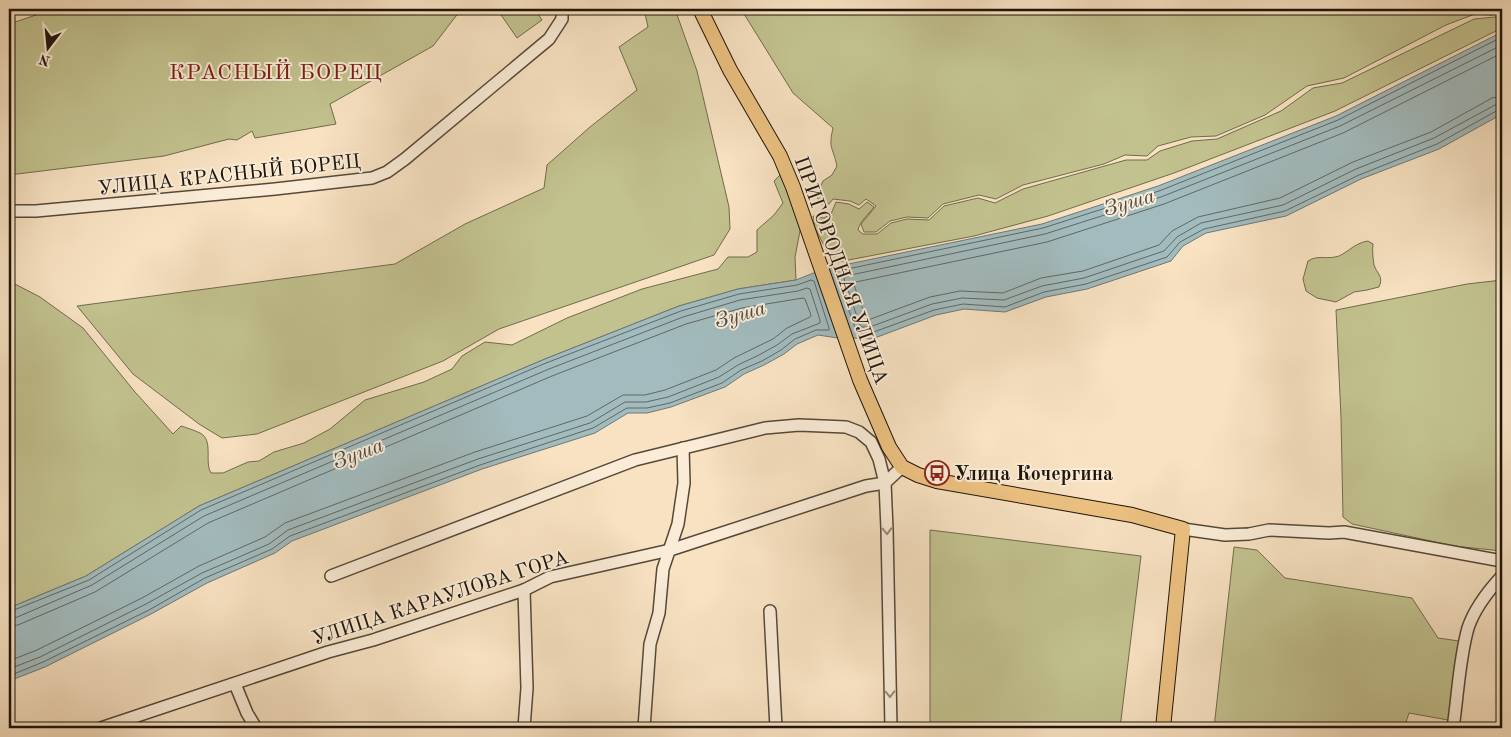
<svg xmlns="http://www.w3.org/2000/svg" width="1511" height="737" viewBox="0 0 1511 737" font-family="'Old Standard TT',serif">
  <rect width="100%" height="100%" fill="#f8e2c2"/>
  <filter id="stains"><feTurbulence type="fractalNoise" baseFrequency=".004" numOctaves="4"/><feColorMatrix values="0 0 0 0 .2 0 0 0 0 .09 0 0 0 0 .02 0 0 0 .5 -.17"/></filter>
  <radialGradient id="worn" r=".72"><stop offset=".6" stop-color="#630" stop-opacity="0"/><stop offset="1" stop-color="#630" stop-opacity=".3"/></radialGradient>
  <g fill="#c2c28f" stroke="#706b4d">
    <path d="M39,9h426l-9,7 -23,30 -103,58 6,20 -81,14 -3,-7 -15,9 -8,-1 -65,17 -155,19v-151l30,-10z"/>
    <path d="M497,9h38l7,11 -25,18z"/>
    <path d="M644,9h31l22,62 32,136 1,22 -16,26 -215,74 -56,32 -186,73 -35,4 -23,-14 -66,-50 -56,-68 318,-42 70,-40 79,-36 3,-23 43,-38 47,-37 -18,-43 29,-20z"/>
    <path d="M741,9h761v1l-10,5 -17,-1 -29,11 -102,53 -37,8 -42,29 -49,21 -25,1 -33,9 -11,10 -22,-1 -21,9 -81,21 -27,14 -17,-4 -36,9 -15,14 -21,-1 -17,4 -14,11h-12l-3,-8 15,-18 -10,-7 -7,6 -9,-4 -17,-2 -4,5h-7l-6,-8 7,-15 9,-6 5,-9c-4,-19 -9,-17 -4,-38l-40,-35z"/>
    <path d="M1502,13v15l-167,83 -161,62 -126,43 -74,20 -141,27 -18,-35 -2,-12 11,2 7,-4 5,-12 13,2 10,5 8,-7 7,5c-6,8 -14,14 -16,23l5,4h14l14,-11 16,-4 22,1 15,-14 34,-8 17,5 28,-14 103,-29h21l13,-9 32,-10 25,-2 64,-28 32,-23 29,-5 132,-64 21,-2z"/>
    <path d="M781,174l20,52 -6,31 1,23 -58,9 -59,17 -134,53 -346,147 -113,70 -77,32v-327l31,16 43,31 52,64 38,42 8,-8c6,2 13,4 19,7 14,7 4,29 11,40h12l25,-11 11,-1 15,-9 30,-9 26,-14 35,-29 59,-18 28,-13 10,-13 23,-14 27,3 55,-27 75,-29 76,-20 10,-12h20l9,-5v-22l17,-15 9,-12 -9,-22z"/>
    <path d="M1368,241l5,3c-1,7 0,14 1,21 3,9 10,11 5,22l-12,3 -13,2 -18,10 -19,-4 -11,-7 -3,-12 5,-18c9,-6 17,-2 27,-4 10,-1 18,-14 33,-16z"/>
    <path d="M1502,280v271l-48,-5 -102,-22 -9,-7 -2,-100 -5,-107 131,-26z"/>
    <path d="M930,530l211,26 -21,172h-190z"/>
    <path d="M1234,547l23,3 28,28 127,20 26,40 21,3 -11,79 -39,-7 -5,15h-190z"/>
  </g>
  <g fill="#a2bbbe" stroke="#6e7876">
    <path d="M1502,32v82l-63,35 -78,30 -75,37 -80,17 -23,13 -12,15 -84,28 -41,8 -41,15 -41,-3 -28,6 -64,24 -19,-1 -24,-70 213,-44 116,-38 178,-70z"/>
    <path d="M816,272l22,66 -20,-3 -21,9 -13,10 -20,11 -20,9 -19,13 -54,20 -24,6h-19l-33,20 -113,36 -190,72 -17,12 -68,30 -56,31 -106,53 -36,14v-73l77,-32 113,-70 346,-147 134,-53 59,-17 58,-9z"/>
  </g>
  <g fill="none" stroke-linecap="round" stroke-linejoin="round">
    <g stroke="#606864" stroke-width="1">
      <path d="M1502,37l-164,83 -179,71 -116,37 -205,43 -2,3 21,59h14l63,-23 29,-6 42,3 39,-15 42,-8 81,-27 13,-15 24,-13 81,-18 74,-36 78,-31 61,-34h4"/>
      <path d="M1502,45l-162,81 -179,71 -116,37 -199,42 -2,3 16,46 2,2h8l62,-23 30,-6 42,2 38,-14 42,-8 80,-27 13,-14 24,-14 82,-18 73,-36 78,-31 61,-33 7,-2"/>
      <path d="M1502,53l-159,80 -179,71 -117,38 -191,40 -2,3 12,33 2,2 62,-23 30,-6 43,2 38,-15 42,-7 76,-26 13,-14 26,-14 82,-19 73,-36 78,-30 61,-34 10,-2"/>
      <path d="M9,612l80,-32 112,-70 345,-147 135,-52 58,-17 58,-9 14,-5 3,1 15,47v2h-13l-21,9 -14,11 -19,11 -21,9 -19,13 -52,20 -23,5h-20l-34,20 -113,37 -190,71 -18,13 -67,29 -56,32 -106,52 -34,14"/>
      <path d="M9,619l6,-1 77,-33 112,-69 345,-147 134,-52 57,-17 58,-9 9,-3 3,1 10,31v3l-28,11 -15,11 -18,10 -21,10 -19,12 -51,20 -22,5h-21l-35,21 -112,36 -190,71 -19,14 -67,29 -56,31 -106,53 -31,12"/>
      <path d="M9,626l9,-1 77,-33 113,-69 344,-147 134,-52 56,-16 61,-10 2,1 6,16 -1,2 -23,11 -14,11 -39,19 -18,12 -51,20 -20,5h-22l-36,21 -112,36 -190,71 -20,14 -66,29 -57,32 -105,52 -28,11"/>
    </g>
    <defs>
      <g id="minor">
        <path d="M9,211h27l239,-22 97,-11 15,-6 18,-13 144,-120 13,-20v-10"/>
        <path d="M1183,529l42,6 24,-1 20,-4 60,3 15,-1 158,29"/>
        <path d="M331,576l304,-116 130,-32 34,-3 47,2 13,5 12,10 8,17 6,24 2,46 4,199"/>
        <path d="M524,590l3,98 -3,40"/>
        <path d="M770,611l6,117"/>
        <path d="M235,684l12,29 9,15"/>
        <path d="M101,728l227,-76 45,-12 151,-50 26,-13 120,-27 196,-64 19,-3 17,-16"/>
        <path d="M644,728l6,-84 9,-31 4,-44 15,-45 6,-41 -1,-35"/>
        <path d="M1453,728c5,-33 6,-68 15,-100 6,-18 21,-38 34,-52"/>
      </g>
      <path id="major" d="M700,9l30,61 50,86 13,31 67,193 29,67 13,20 16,8 19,6 195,34 51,14 -20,199"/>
    </defs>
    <use href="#minor" stroke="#554839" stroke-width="14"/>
    <use href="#major" stroke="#1f140b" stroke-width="16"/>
    <use href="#minor" stroke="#faecd7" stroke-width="11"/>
    <use href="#major" stroke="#ecc181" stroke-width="14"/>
  </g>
  <defs><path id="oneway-chevron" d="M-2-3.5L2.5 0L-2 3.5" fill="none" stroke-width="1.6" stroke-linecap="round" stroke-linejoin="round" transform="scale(1.25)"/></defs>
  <g stroke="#978b7b">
    <use href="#oneway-chevron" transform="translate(887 531) rotate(88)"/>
    <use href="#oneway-chevron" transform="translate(890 694) rotate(89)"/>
  </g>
  <defs>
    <symbol id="bus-ring" viewBox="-11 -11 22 22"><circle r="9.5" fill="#faecd7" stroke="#8f2418" stroke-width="1.5"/><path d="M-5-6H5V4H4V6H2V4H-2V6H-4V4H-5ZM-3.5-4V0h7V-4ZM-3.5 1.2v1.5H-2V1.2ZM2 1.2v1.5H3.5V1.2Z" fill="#8f2418"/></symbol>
  </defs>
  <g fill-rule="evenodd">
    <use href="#bus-ring" x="923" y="459" width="28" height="28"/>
  </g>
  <g text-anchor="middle" stroke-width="4" stroke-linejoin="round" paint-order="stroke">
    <g font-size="20" fill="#1f140b" stroke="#faecd7">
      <text transform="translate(229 174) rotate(-6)" y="7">УЛИЦА КРАСНЫЙ БОРЕЦ</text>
      <text transform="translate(842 270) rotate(70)" y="7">ПРИГОРОДНАЯ УЛИЦА</text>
      <text transform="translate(440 597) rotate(-18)" y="7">УЛИЦА КАРАУЛОВА ГОРА</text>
    </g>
    <g font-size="20" font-weight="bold" fill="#1f140b" stroke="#faecd7" text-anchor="start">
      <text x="954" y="480">Улица Кочергина</text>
    </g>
    <g font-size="21" font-style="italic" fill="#4d4e4a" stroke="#faecd7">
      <text transform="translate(1129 202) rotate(-16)" y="7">Зуша</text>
      <text transform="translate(740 314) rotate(-16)" y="7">Зуша</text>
      <text transform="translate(358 453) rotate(-21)" y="7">Зуша</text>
    </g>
    <g font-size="22" letter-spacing="1" fill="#7a1f14" stroke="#faecd7">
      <text x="276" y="79">КРАСНЫЙ БОРЕЦ</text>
    </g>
  </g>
  <rect width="1511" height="737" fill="none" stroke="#f8e2c2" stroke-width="30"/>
  <rect x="10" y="10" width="1491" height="717" fill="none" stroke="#1f140b" stroke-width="2.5"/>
  <rect x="15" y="15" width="1481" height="707" fill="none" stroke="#1f140b"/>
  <g transform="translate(48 48) rotate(196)" stroke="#faecd7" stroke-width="4" paint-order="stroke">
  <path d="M0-4L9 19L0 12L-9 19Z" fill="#1f140b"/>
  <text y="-8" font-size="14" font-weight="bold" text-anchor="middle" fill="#1f140b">N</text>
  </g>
  <rect width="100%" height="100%" filter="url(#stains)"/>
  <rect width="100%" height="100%" fill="url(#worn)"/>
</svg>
